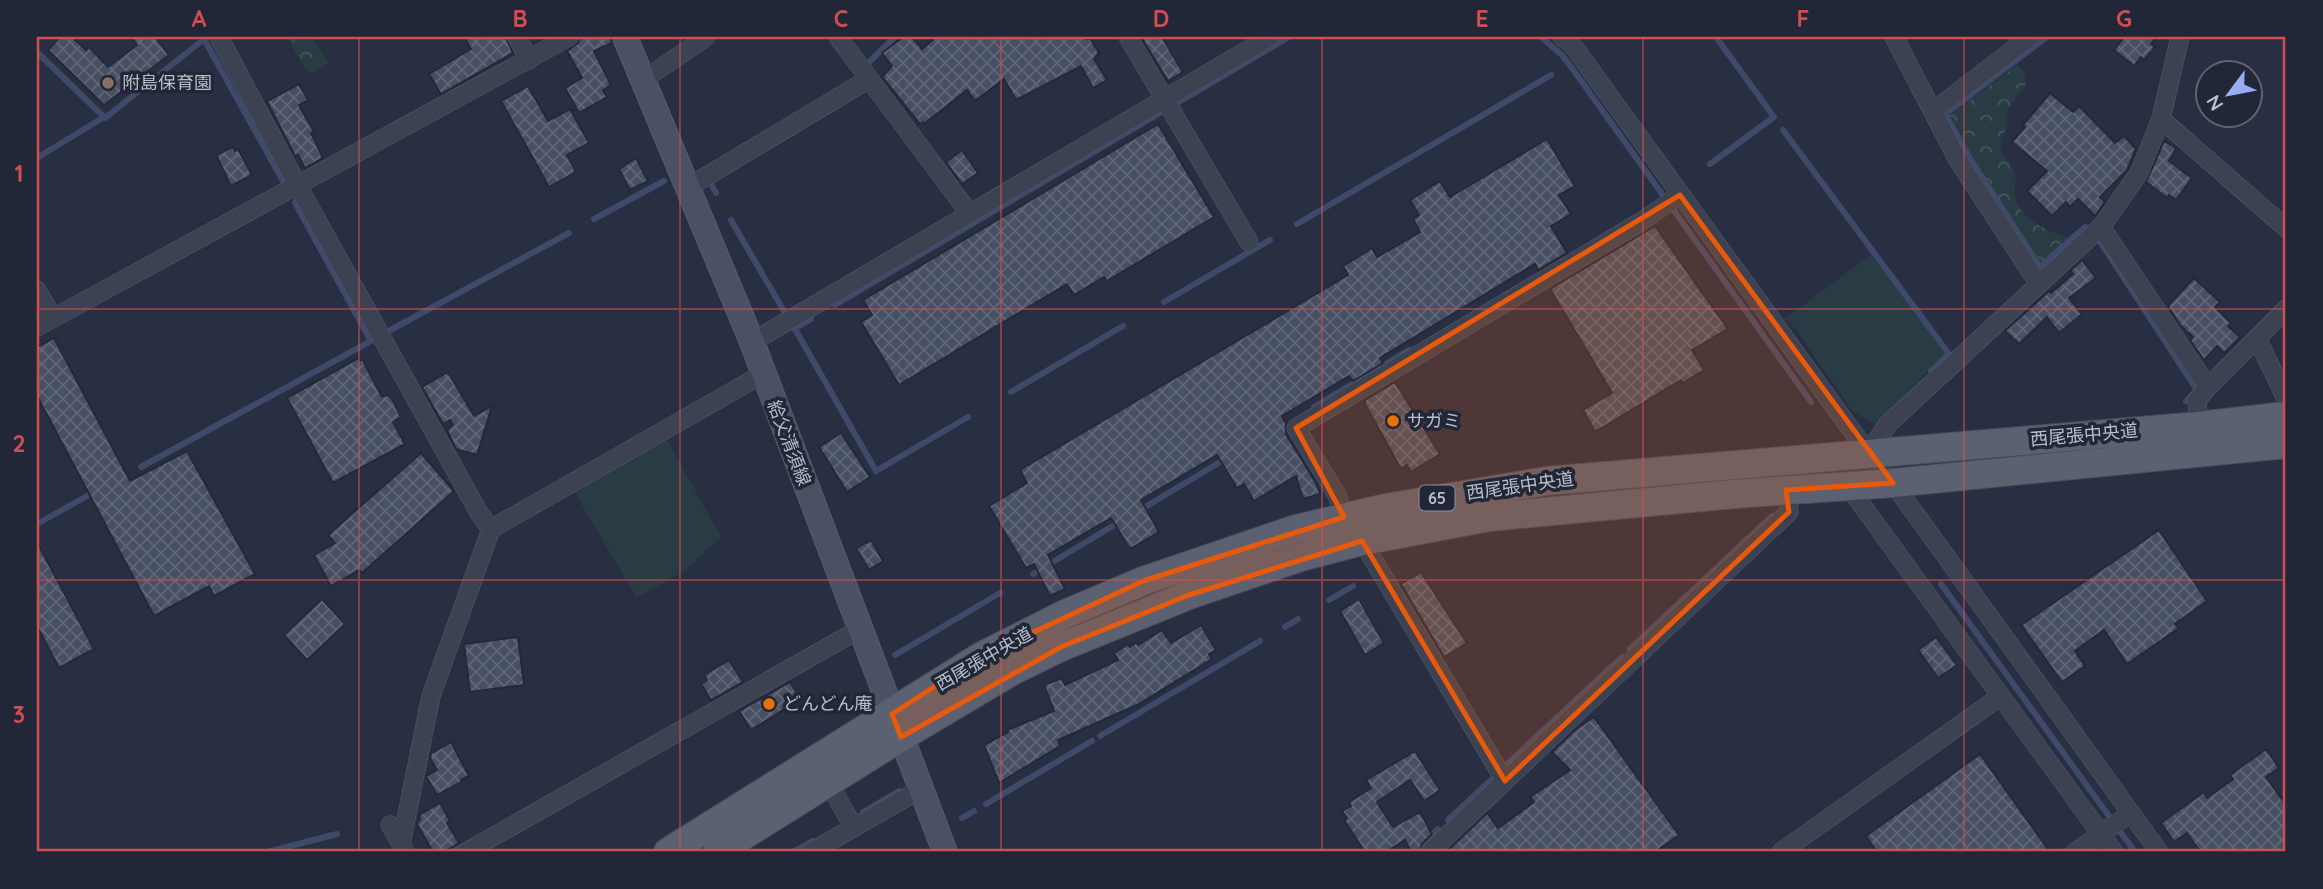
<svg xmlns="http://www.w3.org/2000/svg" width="2323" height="889" viewBox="0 0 2323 889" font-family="Quicksand,'Noto Sans JP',sans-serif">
  <defs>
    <pattern id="forest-crowns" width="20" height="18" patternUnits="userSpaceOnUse" patternTransform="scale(1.75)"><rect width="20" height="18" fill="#2a3c43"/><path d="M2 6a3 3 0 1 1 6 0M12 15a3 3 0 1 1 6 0" fill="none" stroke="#47565d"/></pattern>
    <pattern id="building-cross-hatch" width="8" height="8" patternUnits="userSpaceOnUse" patternTransform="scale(1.75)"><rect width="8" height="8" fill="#474f63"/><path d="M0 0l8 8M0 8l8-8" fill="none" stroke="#5f6778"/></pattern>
  </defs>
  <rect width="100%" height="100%" fill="#282f42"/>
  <g fill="#2a3c43">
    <path d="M1872,254l73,100 -68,70 -24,-12 -62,-89 -7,-4z"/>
    <path d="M666,438l55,99 -37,34 -47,27 -64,-108z"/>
  </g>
  <g fill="url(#forest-crowns)">
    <path d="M287,37h33l-6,4 14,22 -17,11 -6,-5z"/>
    <path d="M2017,65l8,9 1,10 -20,28c4,20 -3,17 -5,31 -3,13 10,19 13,30 3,6 0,15 1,22 4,25 32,35 53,43l-28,27 -67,-105 -24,-44z"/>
  </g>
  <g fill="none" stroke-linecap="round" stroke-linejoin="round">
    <g stroke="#3f4a6a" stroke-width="6">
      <path d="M1541,37l21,18 7,9 242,338"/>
      <path d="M2011,37l1,1"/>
      <path d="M2047,37l-102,77 26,46 69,107 45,-40"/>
      <path d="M37,52l68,66 99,-79 79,142"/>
      <path d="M868,68l-2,-3 29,-28"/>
      <path d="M1179,102l110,-65"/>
      <path d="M1783,130l166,224 -18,17"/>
      <path d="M37,158l67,-41"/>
      <path d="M1710,164l64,-47 -58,-80"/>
      <path d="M712,186l4,7"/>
      <path d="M594,219l70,-38"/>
      <path d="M731,220l54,93"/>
      <path d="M1297,224l254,-149"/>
      <path d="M2099,240l98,150 -11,11"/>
      <path d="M1164,302l106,-62"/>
      <path d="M835,305l325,-192"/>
      <path d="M794,329l17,-10"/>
      <path d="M795,329l81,142 92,-54"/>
      <path d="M385,333l184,-100"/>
      <path d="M1011,392l112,-66"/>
      <path d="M1314,407l95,-57"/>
      <path d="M141,467l230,-126 -76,-138"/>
      <path d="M1140,510l87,-52"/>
      <path d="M37,524l59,-33"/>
      <path d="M1033,574l88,-53"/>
      <path d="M1941,584l194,268"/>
      <path d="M1329,600l24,-14"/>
      <path d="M1285,627l13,-8"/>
      <path d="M1630,649l142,-133"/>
      <path d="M895,655l105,-62"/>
      <path d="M1100,736l160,-95"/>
      <path d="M1504,767l118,-110"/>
      <path d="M986,804l106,-63"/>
      <path d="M863,812l36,-21"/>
      <path d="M962,818l12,-7"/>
      <path d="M1448,820l44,-41"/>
      <path d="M267,852l70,-18"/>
      <path d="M452,852l13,-7"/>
      <path d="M793,852l20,-11"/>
      <path d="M1414,852l24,-23"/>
    </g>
  </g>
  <g fill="url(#building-cross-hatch)" stroke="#232939" stroke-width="2">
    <path d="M60,37h12l14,13 3,-3 19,20 29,-22 -6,-8h24l14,18 -65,50 -56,-55z"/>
    <path d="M464,37h42l7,16 -72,41 -12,-20 42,-25z"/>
    <path d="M580,37h30l2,6 -18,8 17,34 -8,5 4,7 -28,16 -14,-25 17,-10 -15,-27 11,-8z"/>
    <path d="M903,37h9l10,12 14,-12h149l2,2 3,-1 9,15 -5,6 13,21 -14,8 -12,-22 -65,34 -12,-21 -29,22 -8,-11 -43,34 -1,-2 -3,2 -38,-47 10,-11 -10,-13z"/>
    <path d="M1141,37h21l21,35 -15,9z"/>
    <path d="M2124,37h32l-5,7 4,3 -11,13 -3,-3 -7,9 -20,-16z"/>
    <path d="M299,84l9,16 -9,5 15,27 -3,1 12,25 -18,10 -7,-13 -3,1 -28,-55z"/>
    <path d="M528,86l20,35 22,-12 19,34 -22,12 9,17 -27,15 -48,-86z"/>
    <path d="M2050,93l23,19 6,-6 36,37 9,-7 12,13 -9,21 -27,27 5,5 -10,14 -17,-17 -8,8 -4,-5 -14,14 -25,-25 20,-20 -35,-29 13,-15 -2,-2z"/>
    <path d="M1158,124l56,93 -107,64 -3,-4 -30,18 -7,-11 -168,101 -38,-63 11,-7 -9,-15z"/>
    <path d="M1547,139l28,47 -16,9 12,19 -20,12 16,27 -29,17 -3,-6 -155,94 3,5 -30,18 -4,-5 -67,40 4,7v11l30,49 4,11 -17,5 -7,-23 -42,25 -10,-17 -7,4 -20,-33 -76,45 18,32 -29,17 -19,-31 -63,37 17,34 -15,7 -16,-32 -8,4 -37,-62 38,-23 -7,-13 328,-195 -5,-9 29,-18 5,9 43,-25 -7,-13 6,-4 -9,-15 30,-19 10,16z"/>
    <path d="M2164,141l12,7 -7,13 23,17 -16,22 -7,-5 -2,3 -21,-16z"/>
    <path d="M233,147l2,4 3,-2 14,26 -21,11 -15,-31z"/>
    <path d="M962,150l16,23 -16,11 -16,-22z"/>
    <path d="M636,158l12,23 -18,9 -11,-21z"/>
    <path d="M1655,226l73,103 -36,21 12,20 -21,13 -2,-3 -86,52 -12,-22 29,-17 -62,-104z"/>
    <path d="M2082,260l14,18 -27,20 13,16 -23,19 -12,-16 -28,27 -14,-13 44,-40 2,2 22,-19 -3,-3z"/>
    <path d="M2194,278l26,24 -5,5 16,16 -3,3 12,11 -16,16 -7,-7 -13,14 -14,-20 3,-3 -13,-12 -12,-19z"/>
    <path d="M54,338l76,143 57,-30 68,123 -41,22 -5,-10 -55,30 -117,-220v-49z"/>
    <path d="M359,358l1,3 2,-2 20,38 5,-2 4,2 10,20 -8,5 12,22 -72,39 -46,-85z"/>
    <path d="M448,372l26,44 18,-10 -15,49 -21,-6 -9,-19 6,-5 -3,-5 -7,4 -21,-37z"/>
    <path d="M1395,382l45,72 -29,18 -4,-7 -6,4 -36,-65v-4z"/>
    <path d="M841,433l29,44 -23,15 -28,-45z"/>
    <path d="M421,453l33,38 -92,82 -3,-3 -28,16 -17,-31 21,-12 -7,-8z"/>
    <path d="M2159,530l48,71 -32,23 4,4 -52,36 -23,-34 -29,21 10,15 -23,16 -41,-57z"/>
    <path d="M871,540l12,21 -14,9 -13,-22z"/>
    <path d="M37,542l57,107 -35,19 -22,-42z"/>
    <path d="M1421,572l46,71 -23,14 -43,-73z"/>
    <path d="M322,599l23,25 -38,36 -23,-25z"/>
    <path d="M1359,599l25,44 -19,12 -25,-44z"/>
    <path d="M1201,625l15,25 -7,4 3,5 -73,45 -81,36 2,6 -61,37 -15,-38 24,-13 -1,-2 47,-19 -10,-26 18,-7 3,7 53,-25 -4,-7 14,-9 2,3 7,-5 1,3 24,-15 9,13z"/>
    <path d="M518,637l6,48 -54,7 -6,-48z"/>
    <path d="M1936,637l21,28 -19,13 -20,-28z"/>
    <path d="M729,660l14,22 -32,18 -10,-16 6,-4 -3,-5z"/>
    <path d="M790,682l11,17 -50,31 -12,-19z"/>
    <path d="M1594,717l85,118 -24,17h-209l41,-39 11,15 36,-26 -4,-5 40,-27 -18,-18 24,-23z"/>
    <path d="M451,742l18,34 -8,4 1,2 -25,13 -11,-19 11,-6 -7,-12 1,-5z"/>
    <path d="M2266,749l13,19 -13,9 20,28v47h-86l-13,-19 -13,9 -13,-19 43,-31 3,6 26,-19 -3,-4z"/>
    <path d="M1415,751l25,39 -16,11 -14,-21 -33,22 16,25 27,-15 12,22 -10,10 -3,8h-8l-6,-12 -19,12h-21l-21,-32 3,-2 -5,-7 9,-5 -2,-4 22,-14 -5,-8z"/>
    <path d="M1980,754l70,98h-173l-11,-16z"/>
    <path d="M440,803l10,18 -3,2 12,20 -15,9h-11l-16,-28 3,-5 -1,-4z"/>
  </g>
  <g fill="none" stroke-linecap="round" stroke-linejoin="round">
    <defs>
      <g id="minor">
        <path d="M219,37l79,149 181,327 12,16"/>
        <path d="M517,37l12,23"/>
        <path d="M838,37l132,177"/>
        <path d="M1128,37l121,205"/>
        <path d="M1562,37l9,6 297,410 25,30 266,369"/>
        <path d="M1894,37l64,123 80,123"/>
        <path d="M642,81l64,-44"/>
        <path d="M1933,111l97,-74"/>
        <path d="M2161,119l125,109"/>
        <path d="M687,188l182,-109"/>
        <path d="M2101,227l107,160"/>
        <path d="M37,290l16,28"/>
        <path d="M37,327l532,-290"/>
        <path d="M2257,338l29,61"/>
        <path d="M752,342l518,-305"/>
        <path d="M2199,426l-2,-26 11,-13 78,-78"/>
        <path d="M1868,453l20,-29 213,-197 38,-54 22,-54 19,-82"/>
        <path d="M1848,486l266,366"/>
        <path d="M1344,517l-7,-22 -41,-67 346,-207 38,-26"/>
        <path d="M1362,541l143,240"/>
        <path d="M828,782l26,46"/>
        <path d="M390,825l14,24"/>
        <path d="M401,844l30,-148 60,-167 272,-155"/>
        <path d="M466,852l394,-223"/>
        <path d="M811,852l110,-63"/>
        <path d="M1430,852l359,-340 -3,-22"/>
        <path d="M1781,852l220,-156"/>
        <path d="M2075,852l56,-39"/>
      </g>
      <path id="secondary" d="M625,37l127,305 193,510"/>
      <g id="primary">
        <path d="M668,852l312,-195 85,-43 78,-33 153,-52 90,-21 160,-27 653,-55 87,-10"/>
        <path d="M717,852l184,-115 111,-66 49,-24 128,-52 112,-38 61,-16 127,-24 245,-23 159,-11 393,-39"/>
      </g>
    </defs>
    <use href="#minor" stroke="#575d6c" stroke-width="19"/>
    <use href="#secondary" stroke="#575d6c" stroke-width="26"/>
    <use href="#primary" stroke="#464b5b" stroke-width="30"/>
    <use href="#minor" stroke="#3c4252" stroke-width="18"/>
    <use href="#secondary" stroke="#4b5064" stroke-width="24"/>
    <use href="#primary" stroke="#5b6171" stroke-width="28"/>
  </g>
  <path fill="#e8590c" fill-opacity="0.2" stroke="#e8590c" stroke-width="5" stroke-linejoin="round" d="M1680,195l213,288 -107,7 3,22 -284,269 -143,-240 -173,54 -128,52 -160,90 -9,-23 88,-57 163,-76 201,-64 -48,-89z"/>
  <path fill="none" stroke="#cf4e51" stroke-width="2" stroke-opacity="0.55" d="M359,37v815M680,37v815M1001,37v815M1322,37v815M1643,37v815M1964,37v815M37,309h2249M37,580h2249"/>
  <circle fill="#8d6e63" stroke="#212737" stroke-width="2.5" cx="108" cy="83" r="7"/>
  <g fill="#e8710a" stroke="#212737" stroke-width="2.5">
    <circle cx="1393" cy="421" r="7"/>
    <circle cx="769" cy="704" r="7"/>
  </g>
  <g text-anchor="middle" stroke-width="7" stroke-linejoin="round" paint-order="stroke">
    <rect fill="#212737" stroke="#8b919f" stroke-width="2" x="1419.5" y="485.5" width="35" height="25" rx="5"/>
    <g font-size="16" font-weight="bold" fill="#b9becb">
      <text x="1437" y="504">65</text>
    </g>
    <g font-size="18" fill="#b9becb" stroke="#212737" text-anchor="start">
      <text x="122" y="89">附島保育園</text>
      <text x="1407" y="427">サガミ</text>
      <text x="783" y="710">どんどん庵</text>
    </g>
    <g font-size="18" fill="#b9becb" stroke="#212737">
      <text transform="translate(2084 435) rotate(-5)" y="6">西尾張中央道</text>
      <text transform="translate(789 443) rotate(69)" y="6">給父清須線</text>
      <text transform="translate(1520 486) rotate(-8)" y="6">西尾張中央道</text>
      <text transform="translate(984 659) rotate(-30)" y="6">西尾張中央道</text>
    </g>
  </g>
  <rect width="2323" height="889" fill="none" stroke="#212737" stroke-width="77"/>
  <g transform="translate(2229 94) rotate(238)"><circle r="33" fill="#212737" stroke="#5e6372" stroke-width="2"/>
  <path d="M0-5L12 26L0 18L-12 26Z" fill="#96acf4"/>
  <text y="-10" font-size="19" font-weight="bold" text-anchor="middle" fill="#b9becb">N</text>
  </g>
  <rect x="38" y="38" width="2246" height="812" fill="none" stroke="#cf4e51" stroke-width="2.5"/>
  <g font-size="23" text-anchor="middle" font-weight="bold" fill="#cf4e51">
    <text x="199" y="27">A</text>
    <text x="520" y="27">B</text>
    <text x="841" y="27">C</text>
    <text x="1161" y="27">D</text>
    <text x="1482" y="27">E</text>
    <text x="1803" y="27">F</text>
    <text x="2124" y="27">G</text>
    <text x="19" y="182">1</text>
    <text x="19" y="452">2</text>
    <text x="19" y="723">3</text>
  </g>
</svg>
